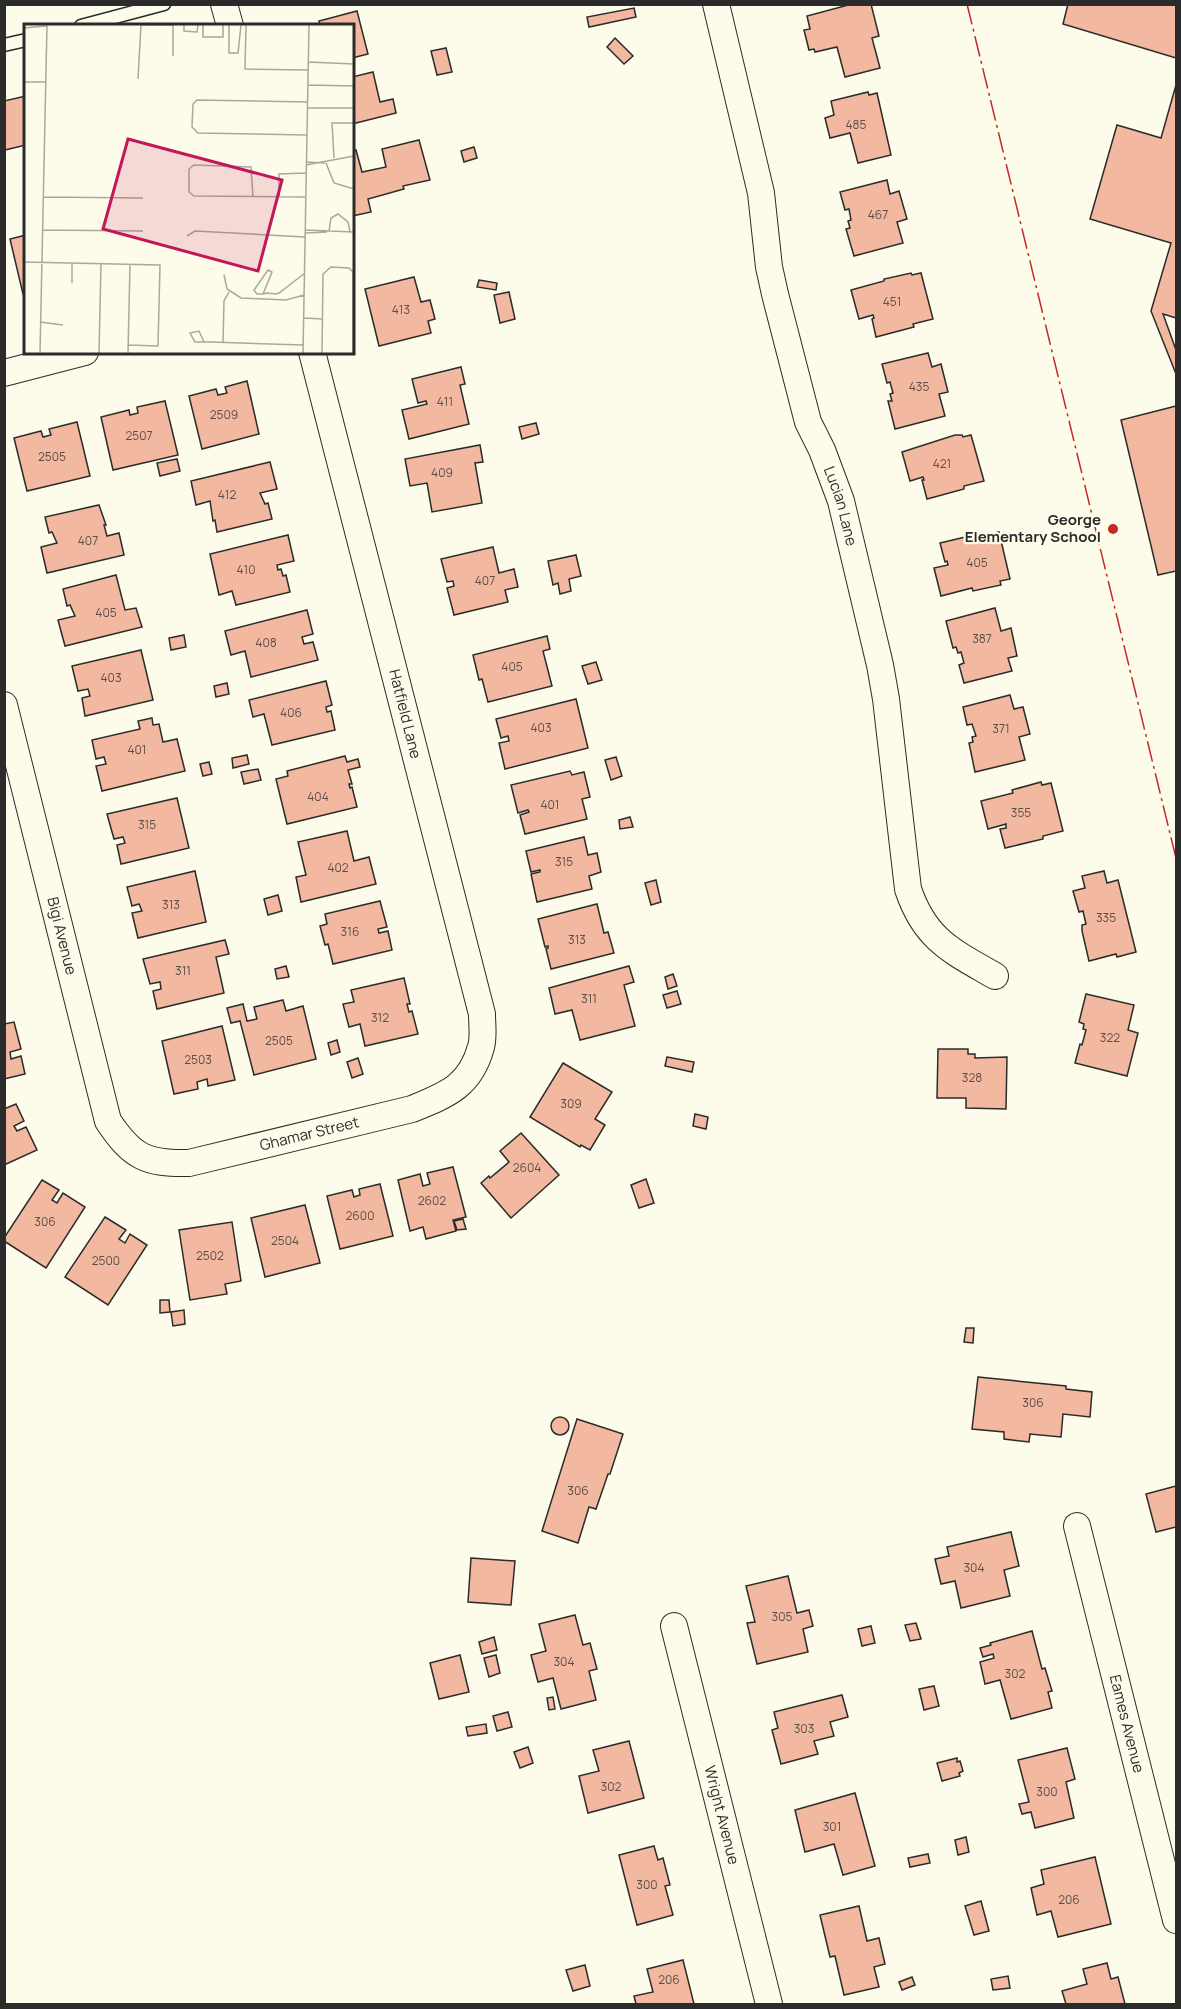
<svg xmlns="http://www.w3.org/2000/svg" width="1181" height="2009" viewBox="0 0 1181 2009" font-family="Manrope,sans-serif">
  <rect width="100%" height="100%" fill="#fdfbea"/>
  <g fill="#f2b8a0" stroke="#2b2b2b" stroke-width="1.5">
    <path d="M852,4h19l8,32 -7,2 8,30 -35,9 -8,-30 -22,5 -1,-3 -5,1 -5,-20 6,-1 -3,-13z"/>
    <path d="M1068,4h108v54l-113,-34z"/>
    <path d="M634,8l2,9 -47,10 -2,-10z"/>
    <path d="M357,11l11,43 -16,4v-32h-32l-1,-5z"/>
    <path d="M615,38l18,18 -9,8 -17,-17z"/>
    <path d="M446,48l6,24 -15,3 -6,-24z"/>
    <path d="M373,72l7,30 13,-3 3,14 -44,11v-47z"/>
    <path d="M1176,85v233l-13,-4 13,36v24l-25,-63 20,-68 -81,-24 27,-94 44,13z"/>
    <path d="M868,92l1,3 8,-2 14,62 -33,8 -8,-30 -20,5 -5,-20 9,-3 -3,-14z"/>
    <path d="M26,96v49l-21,5 -1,-49z"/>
    <path d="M419,140l11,40 -27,6 1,3 -36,10 3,13 -19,4v-65l4,-1 6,22 24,-5 -4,-18z"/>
    <path d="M474,147l3,11 -13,4 -3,-11z"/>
    <path d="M887,180l3,14 9,-3 8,28 -10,3 6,21 -49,13 -8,-27 4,-1 -2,-7 3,-1 -2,-11 -4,1 -5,-18z"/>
    <path d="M26,235v58l-3,1 -13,-55z"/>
    <path d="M911,273l1,2 9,-2 12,46 -20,5 1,3 -38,10 -4,-18 2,-1 -1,-3 -14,4 -8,-29 33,-9v-2z"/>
    <path d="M414,277l7,25 9,-2 5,19 -7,2 3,12 -52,13 -14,-57z"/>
    <path d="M479,280l18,3 -1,7 -19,-3z"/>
    <path d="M509,292l6,27 -15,4 -6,-28z"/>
    <path d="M928,353l4,14 9,-3 7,28 -9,2 6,22 -50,13 -7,-28h4l-2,-7 3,-1 -3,-11 -3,1 -5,-19z"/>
    <path d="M461,367l4,17 -5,1 9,39 -60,15 -7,-29 25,-6 -1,-3 -8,2 -6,-24z"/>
    <path d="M247,381l12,53 -57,15 -13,-53 27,-7 2,6 9,-2 -2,-6z"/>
    <path d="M165,401l13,54 -65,15 -12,-53 28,-7 1,5 8,-2 -1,-6z"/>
    <path d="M1176,406v165l-18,4 -37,-155z"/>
    <path d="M77,422l13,54 -63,15 -13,-53 27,-7 2,6 8,-2 -2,-6z"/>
    <path d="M536,423l3,11 -17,5 -3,-12z"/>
    <path d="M955,435h7l1,2 8,-2 13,46 -20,5v3l-37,10 -5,-19h2l-1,-3 -13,4 -8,-29z"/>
    <path d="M480,445l3,17 -8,1 7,40 -50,9 -5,-29 -17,3 -5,-27z"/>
    <path d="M177,459l3,12 -20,5 -3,-13z"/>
    <path d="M270,462l7,27 -17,4 5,11 3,-1 4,16 -55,13 -2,-12 -2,1 -3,-20 -14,4 -5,-24z"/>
    <path d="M99,505l7,20h-2l3,11 12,-3 5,22 -77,18 -6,-26 16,-4 -5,-11 -3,1 -4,-16z"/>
    <path d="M999,532l11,47 -10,2 1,4 -28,6 -1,-3 -31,8 -7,-28 14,-3 -1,-4 -2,1 -5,-19 38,-9 1,3z"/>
    <path d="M288,535l6,26 -17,4 1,5 3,-1 2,7 3,-1 4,17 -54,13 -4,-14 -13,4 -9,-41z"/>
    <path d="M493,547l6,26 15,-4 4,18 -13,3 3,12 -54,13 -7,-27 7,-2 -1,-5 -6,1 -6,-23z"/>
    <path d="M576,555l5,21 -12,3 2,12 -11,3 -2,-11 -5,2 -5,-24z"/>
    <path d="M116,575l9,35 11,-2 6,19 -77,19 -7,-26 17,-4 -5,-11 -3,1 -4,-17z"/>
    <path d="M995,608l6,23 10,-3 6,28 -9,2 4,13 -48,12 -5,-18 5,-2 -3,-11 -3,1 -2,-6 -3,1 -7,-27z"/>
    <path d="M307,610l6,24 -11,3 2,7 9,-2 5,18 -67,17 -6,-26 -14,4 -6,-24z"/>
    <path d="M184,635l2,12 -15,3 -2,-12z"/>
    <path d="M547,636l3,13 -7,2 9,35 -64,16 -6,-23 -3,1 -6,-25z"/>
    <path d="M141,650l12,50 -68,16 -3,-18 8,-2 -2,-7 -10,2 -6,-25z"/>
    <path d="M596,662l6,18 -14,4 -6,-18z"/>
    <path d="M326,681l6,24 -6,2 1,5 4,-1 4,19 -63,15 -8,-31 -11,3 -4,-17z"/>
    <path d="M227,683l2,11 -13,3 -2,-11z"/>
    <path d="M1010,695l4,14 9,-2 7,27 -11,3 6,23 -50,12 -6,-29 4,-1 -1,-5 4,-1 -4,-12 -5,1 -4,-18z"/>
    <path d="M576,699l12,49 -83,21 -6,-26 10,-2 -1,-5 -7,2 -5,-19z"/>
    <path d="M152,718l1,7 6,-1 4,18 14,-3 8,32 -83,20 -6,-25 10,-2 -2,-7 -8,2 -4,-19 48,-11 -2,-8z"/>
    <path d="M247,755l2,9 -16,4 -1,-10z"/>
    <path d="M345,756l2,6 11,-3 2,8 -12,3 4,14h-3l1,4 2,-1 5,20 -70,17 -11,-45 12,-3 -1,-5z"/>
    <path d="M616,757l6,19 -11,4 -6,-20z"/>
    <path d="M209,762l3,12 -9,2 -3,-12z"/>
    <path d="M258,769l3,11 -17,4 -3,-12z"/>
    <path d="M570,771l2,4 12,-3 6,25 -8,2 5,20 -62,15 -5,-19 9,-3 -1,-2 -10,3 -7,-28z"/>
    <path d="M1041,782l1,3 9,-2 12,48 -20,5v3l-38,9 -5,-19 6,-1v-4l-18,5 -7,-28 32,-8 -1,-3z"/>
    <path d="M177,798l12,50 -68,16 -4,-19 8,-2 -2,-6 -9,2 -7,-25z"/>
    <path d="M630,817l3,10 -13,2 -1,-9z"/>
    <path d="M347,831l7,30 15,-4 7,27 -75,18 -5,-25 10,-2 -8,-33z"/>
    <path d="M584,837l4,18 9,-2 4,19 -12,4 3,13 -55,13 -6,-28 9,-2v-2l-9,2 -5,-21z"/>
    <path d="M195,871l11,51 -68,16 -6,-25 10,-2 -3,-7 -7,2 -5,-19z"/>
    <path d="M1104,871l3,12 11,-3 18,72 -19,5 -1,-3 -27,7 -7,-30v-6l4,-1 -3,-13 -4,1 -6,-21 12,-3 -3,-12z"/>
    <path d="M656,880l5,22 -10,3 -6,-22z"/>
    <path d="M278,895l4,16 -14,4 -4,-16z"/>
    <path d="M380,901l7,26 -9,2 1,4 9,-2 4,19 -59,14 -5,-20 -3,1 -5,-19 7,-2 -2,-10z"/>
    <path d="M597,904l7,29 4,-1 6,21 -63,16 -5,-20 2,-1v-2l-3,1 -7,-28z"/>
    <path d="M225,940l4,14 -13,3 8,36 -67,16 -4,-18 8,-2 -1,-7 -10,2 -7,-25z"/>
    <path d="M286,966l3,11 -12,2 -2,-10z"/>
    <path d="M629,966l5,16 -10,3 11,41 -55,14 -8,-30 -17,4 -6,-26z"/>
    <path d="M673,974l4,12 -9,3 -3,-12z"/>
    <path d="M404,978l6,26h-3l2,8 3,-1 6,23 -53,12 -5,-22 -11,3 -6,-23 11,-2 -3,-12z"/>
    <path d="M677,991l4,13 -14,4 -4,-13z"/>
    <path d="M1086,994l48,11 -6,25 10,3 -11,43 -52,-13 5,-19 2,1 4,-15 -3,-1 1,-5 -5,-2z"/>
    <path d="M283,1000l3,11 17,-5 13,53 -62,16 -14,-54 -9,2 -4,-15 16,-4 4,17 10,-2 -3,-12z"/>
    <path d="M14,1022l7,27 -11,3 1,7 10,-3 4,18 -21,5v-55z"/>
    <path d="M222,1026l13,54 -27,6 -1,-7 -10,3 1,7 -24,5 -12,-53z"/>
    <path d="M337,1040l3,12 -9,3 -3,-12z"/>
    <path d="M938,1049h30v5h7v4l32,-1 -1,52 -40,-1v-10h-29z"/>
    <path d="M667,1057l27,5 -2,10 -27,-6z"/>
    <path d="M358,1058l5,16 -11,4 -5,-16z"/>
    <path d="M563,1063l49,29 -17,27 10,6 -15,25 -9,-5 -1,2 -50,-30z"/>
    <path d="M16,1104l8,17 -10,5 3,5 9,-4 11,23 -33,15v-56z"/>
    <path d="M695,1114l13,3 -2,12 -13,-3z"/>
    <path d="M521,1133l38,42 -48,43 -30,-35 8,-7 1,2 19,-16 -9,-11z"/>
    <path d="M453,1167l13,50 -13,3 3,11 -30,8 -3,-12 -13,4 -12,-51 22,-6 3,12 7,-2 -3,-11z"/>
    <path d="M646,1179l8,24 -15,5 -8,-23z"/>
    <path d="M42,1180l17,10 -7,10 5,3 6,-10 22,14 -39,61 -42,-27v-3z"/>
    <path d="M380,1184l13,52 -53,13 -13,-53 25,-6 2,7 6,-2 -1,-6z"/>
    <path d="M305,1205l15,58 -55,14 -14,-59z"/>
    <path d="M105,1217l21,13 -7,9 6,4 5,-9 17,11 -39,60 -43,-28z"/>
    <path d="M463,1219l3,10 -9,1 -3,-9z"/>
    <path d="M232,1222l9,59 -16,3 2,10 -37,6 -11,-70z"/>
    <path d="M160,1300h9l1,12 -10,1z"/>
    <path d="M184,1310l1,14 -12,2 -2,-14z"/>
    <path d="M966,1328h8l-1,15 -9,-1z"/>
    <path d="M978,1377l88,9v3l26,3 -2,25 -27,-3 -2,23 -31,-3 -1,8 -25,-3v-7l-32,-3z"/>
    <circle cx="560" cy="1426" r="9"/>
    <path d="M577,1419l46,15 -13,40h-2l-12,35 -7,-2 -11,36 -36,-12z"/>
    <path d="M1176,1486v41l-20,5 -10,-38z"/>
    <path d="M1011,1532l8,34 -15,4 6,26 -49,12 -6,-27 -14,3 -6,-25 14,-3 -2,-9z"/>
    <path d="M471,1558l44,3 -4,44 -43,-3z"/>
    <path d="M788,1576l9,37 12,-3 4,16 -10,3 5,23 -51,12 -10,-41 8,-1 -9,-36z"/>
    <path d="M575,1615l8,30 7,-2 7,26 -8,2 7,29 -35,9 -8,-31 -15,4 -7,-27 15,-4 -7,-27z"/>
    <path d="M916,1623l5,16 -11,2 -5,-16z"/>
    <path d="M871,1626l4,17 -13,3 -4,-17z"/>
    <path d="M1032,1631l10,38 3,-1 7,23 -4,1 4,16 -41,11 -11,-39 -15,4 -5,-22 14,-4 -1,-4 -10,3 -3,-9 11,-3 -1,-2z"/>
    <path d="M494,1637l3,13 -15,4 -3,-12z"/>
    <path d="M460,1655l9,37 -30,7 -9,-36z"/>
    <path d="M496,1655l4,18 -11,4 -5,-19z"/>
    <path d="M934,1686l5,20 -15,4 -5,-21z"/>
    <path d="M842,1695l6,22 -18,5 4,14 -20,5 4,13 -37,10 -9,-34 6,-2 -4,-16z"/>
    <path d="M553,1697l2,12 -6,1 -2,-12z"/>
    <path d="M508,1712l4,15 -15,4 -4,-15z"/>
    <path d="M486,1724l1,9 -19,3 -2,-9z"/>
    <path d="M629,1741l15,57 -56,15 -9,-37 20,-5 -6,-21z"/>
    <path d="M528,1747l5,16 -13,5 -6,-16z"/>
    <path d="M1067,1748l8,31 -9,3 8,36 -39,10 -4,-16 -9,2 -3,-10 10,-2 -11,-42z"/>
    <path d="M957,1758v4l3,-1 3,10 -4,2 1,3 -18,5 -5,-18z"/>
    <path d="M855,1793l20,73 -32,9 -9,-31 -29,8 -10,-42z"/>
    <path d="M966,1837l3,15 -11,3 -3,-15z"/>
    <path d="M654,1846l4,14 5,-2 7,27 -5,1 8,29 -36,10 -18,-70z"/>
    <path d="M928,1854l2,9 -20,4 -2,-9z"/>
    <path d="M1095,1857l16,67 -53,13 -7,-26 -14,4 -6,-27 13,-4 -3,-14z"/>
    <path d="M981,1901l8,30 -15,4 -9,-29z"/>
    <path d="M859,1906l8,35 12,-3 6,26 -11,3 5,20 -35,8 -9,-39 -5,1 -10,-42z"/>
    <path d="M683,1960l11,44h-58l-2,-8 19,-4 -6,-23z"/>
    <path d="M1107,1963l4,16 7,-2 7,27h-59l-4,-13 25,-7 -4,-15z"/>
    <path d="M585,1965l5,21 -17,5 -7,-21z"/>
    <path d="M1008,1976l2,12 -17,2 -2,-11z"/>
    <path d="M912,1977l3,8 -13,5 -3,-8z"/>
  </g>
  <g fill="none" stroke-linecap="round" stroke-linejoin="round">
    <defs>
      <g id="service">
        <path d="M81,26l83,-22"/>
        <path d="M4,45l22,-5"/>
      </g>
      <g id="minor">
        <path d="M224,4l6,22"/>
        <path id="s1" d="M716,4l45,189 8,74 6,27 33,128 14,28 19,51 39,164 6,34 22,190c17,51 44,62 87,87"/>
        <path d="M4,373l81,-21"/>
        <path id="s2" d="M4,705l104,416c24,36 38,43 81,42l223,-54c34,-14 58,-22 69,-62 3,-10 1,-22 1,-33l-170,-662"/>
        <path id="s3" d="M1077,1526l99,394"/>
        <path id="s4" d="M674,1626l95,378"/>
      </g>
    </defs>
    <use href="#service" stroke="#2b2b2b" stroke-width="15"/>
    <use href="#minor" stroke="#2b2b2b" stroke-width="28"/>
    <use href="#service" stroke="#fdfbea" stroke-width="12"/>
    <use href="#minor" stroke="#fdfbea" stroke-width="26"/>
    <path stroke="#c62828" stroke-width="1.5" stroke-dasharray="21 4.5 3 4.5" stroke-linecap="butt" d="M967,4l209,854"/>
  </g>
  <circle fill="#c62828" stroke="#fdfbea" stroke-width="2" cx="1113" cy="529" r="6"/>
  <g text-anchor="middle" stroke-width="4.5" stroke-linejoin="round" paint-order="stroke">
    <g font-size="12" fill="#5d4e48">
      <text x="856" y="129">485</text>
      <text x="878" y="219">467</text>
      <text x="892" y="306">451</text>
      <text x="401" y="314">413</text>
      <text x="919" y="391">435</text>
      <text x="445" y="406">411</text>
      <text x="224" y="419">2509</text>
      <text x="139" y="440">2507</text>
      <text x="52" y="461">2505</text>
      <text x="942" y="468">421</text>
      <text x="442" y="477">409</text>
      <text x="227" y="499">412</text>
      <text x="88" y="545">407</text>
      <text x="977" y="567">405</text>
      <text x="246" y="574">410</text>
      <text x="485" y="585">407</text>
      <text x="106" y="617">405</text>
      <text x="982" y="643">387</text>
      <text x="266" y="647">408</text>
      <text x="512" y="671">405</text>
      <text x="111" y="682">403</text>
      <text x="291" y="717">406</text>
      <text x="541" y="732">403</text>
      <text x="1001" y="733">371</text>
      <text x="137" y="754">401</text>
      <text x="318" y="801">404</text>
      <text x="550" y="809">401</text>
      <text x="1021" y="817">355</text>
      <text x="147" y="829">315</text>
      <text x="564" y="866">315</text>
      <text x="338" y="872">402</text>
      <text x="171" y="909">313</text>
      <text x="1106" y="922">335</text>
      <text x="350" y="936">316</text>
      <text x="577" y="944">313</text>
      <text x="183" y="975">311</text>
      <text x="589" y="1003">311</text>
      <text x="380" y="1022">312</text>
      <text x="1110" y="1042">322</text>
      <text x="279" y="1045">2505</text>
      <text x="198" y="1064">2503</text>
      <text x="972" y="1082">328</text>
      <text x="571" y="1108">309</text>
      <text x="527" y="1172">2604</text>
      <text x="432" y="1205">2602</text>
      <text x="360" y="1220">2600</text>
      <text x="45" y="1226">306</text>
      <text x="285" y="1245">2504</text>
      <text x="210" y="1260">2502</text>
      <text x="106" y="1265">2500</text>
      <text x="1033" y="1407">306</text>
      <text x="578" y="1495">306</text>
      <text x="974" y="1572">304</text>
      <text x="782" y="1621">305</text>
      <text x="564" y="1666">304</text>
      <text x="1015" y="1678">302</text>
      <text x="804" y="1733">303</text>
      <text x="611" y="1791">302</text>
      <text x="1047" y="1796">300</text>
      <text x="832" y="1831">301</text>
      <text x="647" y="1889">300</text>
      <text x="1069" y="1904">206</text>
      <text x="669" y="1984">206</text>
    </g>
    <g font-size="15" fill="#2b2b2b" stroke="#fdfbea">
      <text dy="5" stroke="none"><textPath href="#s1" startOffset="519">Lucian Lane</textPath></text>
      <text transform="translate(405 714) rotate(76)" y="5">Hatfield Lane</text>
      <text dy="5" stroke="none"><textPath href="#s2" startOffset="238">Bigi Avenue</textPath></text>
      <text dy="5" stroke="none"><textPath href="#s2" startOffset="650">Ghamar Street</textPath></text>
      <text dy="5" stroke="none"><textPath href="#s3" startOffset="204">Eames Avenue</textPath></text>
      <text dy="5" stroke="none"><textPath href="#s4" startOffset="195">Wright Avenue</textPath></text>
    </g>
    <g font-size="15" font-weight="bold" fill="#2b2b2b" stroke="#fdfbea" text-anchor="end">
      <text x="1101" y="525">George<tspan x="1101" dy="17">Elementary School</tspan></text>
    </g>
  </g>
  <g transform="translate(24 24)">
    <rect width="330" height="330" fill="#fdfbea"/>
    <path fill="none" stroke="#a9a89e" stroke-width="1.5" d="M117,1h32M160,1v6l13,1 1,-7M179,1v12h20v-12M205,1v28h9l3,-28M222,1l-1,44 63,1M0,4l22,-2M149,32v-31M284,38l46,2M114,55l3,-54M0,58h21M284,61l46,1M283,84h47M283,111l-109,-2 -6,-6 1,-23 4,-4 111,2M310,134l-2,-35h22M282,138l19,1M302,139l8,20 20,6M282,141l48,-9M19,173l100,1M229,173l-2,-30 -57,-2 -5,4v23l5,4 111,1M255,173v-23l27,-1M18,206l101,1M281,206l49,2M305,207l2,-13 7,-4 10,8 2,10M281,209l22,-1M163,212l8,-5 110,6M0,238l136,3 -2,81 -30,-1M200,251l3,14 14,9 45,2 18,-5M48,259v-20M239,270l9,-22 -4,-2 -14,20 3,4h6l4,-1 9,1 3,-1 26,-20M280,294l19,1M16,298l23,3M180,318l-5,-11 -9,2 5,9h15l93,3M199,319l1,-42 5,-9M16,329l7,-328M75,329l2,-89M104,329l2,-89M279,329l6,-328M298,329l1,-79 8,-7 18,1 4,4v81"/>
    <path fill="#c2185b" fill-opacity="0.15" stroke="#c2185b" stroke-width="3" d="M104,115l154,41 -24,91 -155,-42z"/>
    <rect width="330" height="330" fill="none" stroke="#2b2b2b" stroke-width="3"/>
  </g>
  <rect width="1181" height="2009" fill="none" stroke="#2b2b2b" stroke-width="12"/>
</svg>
